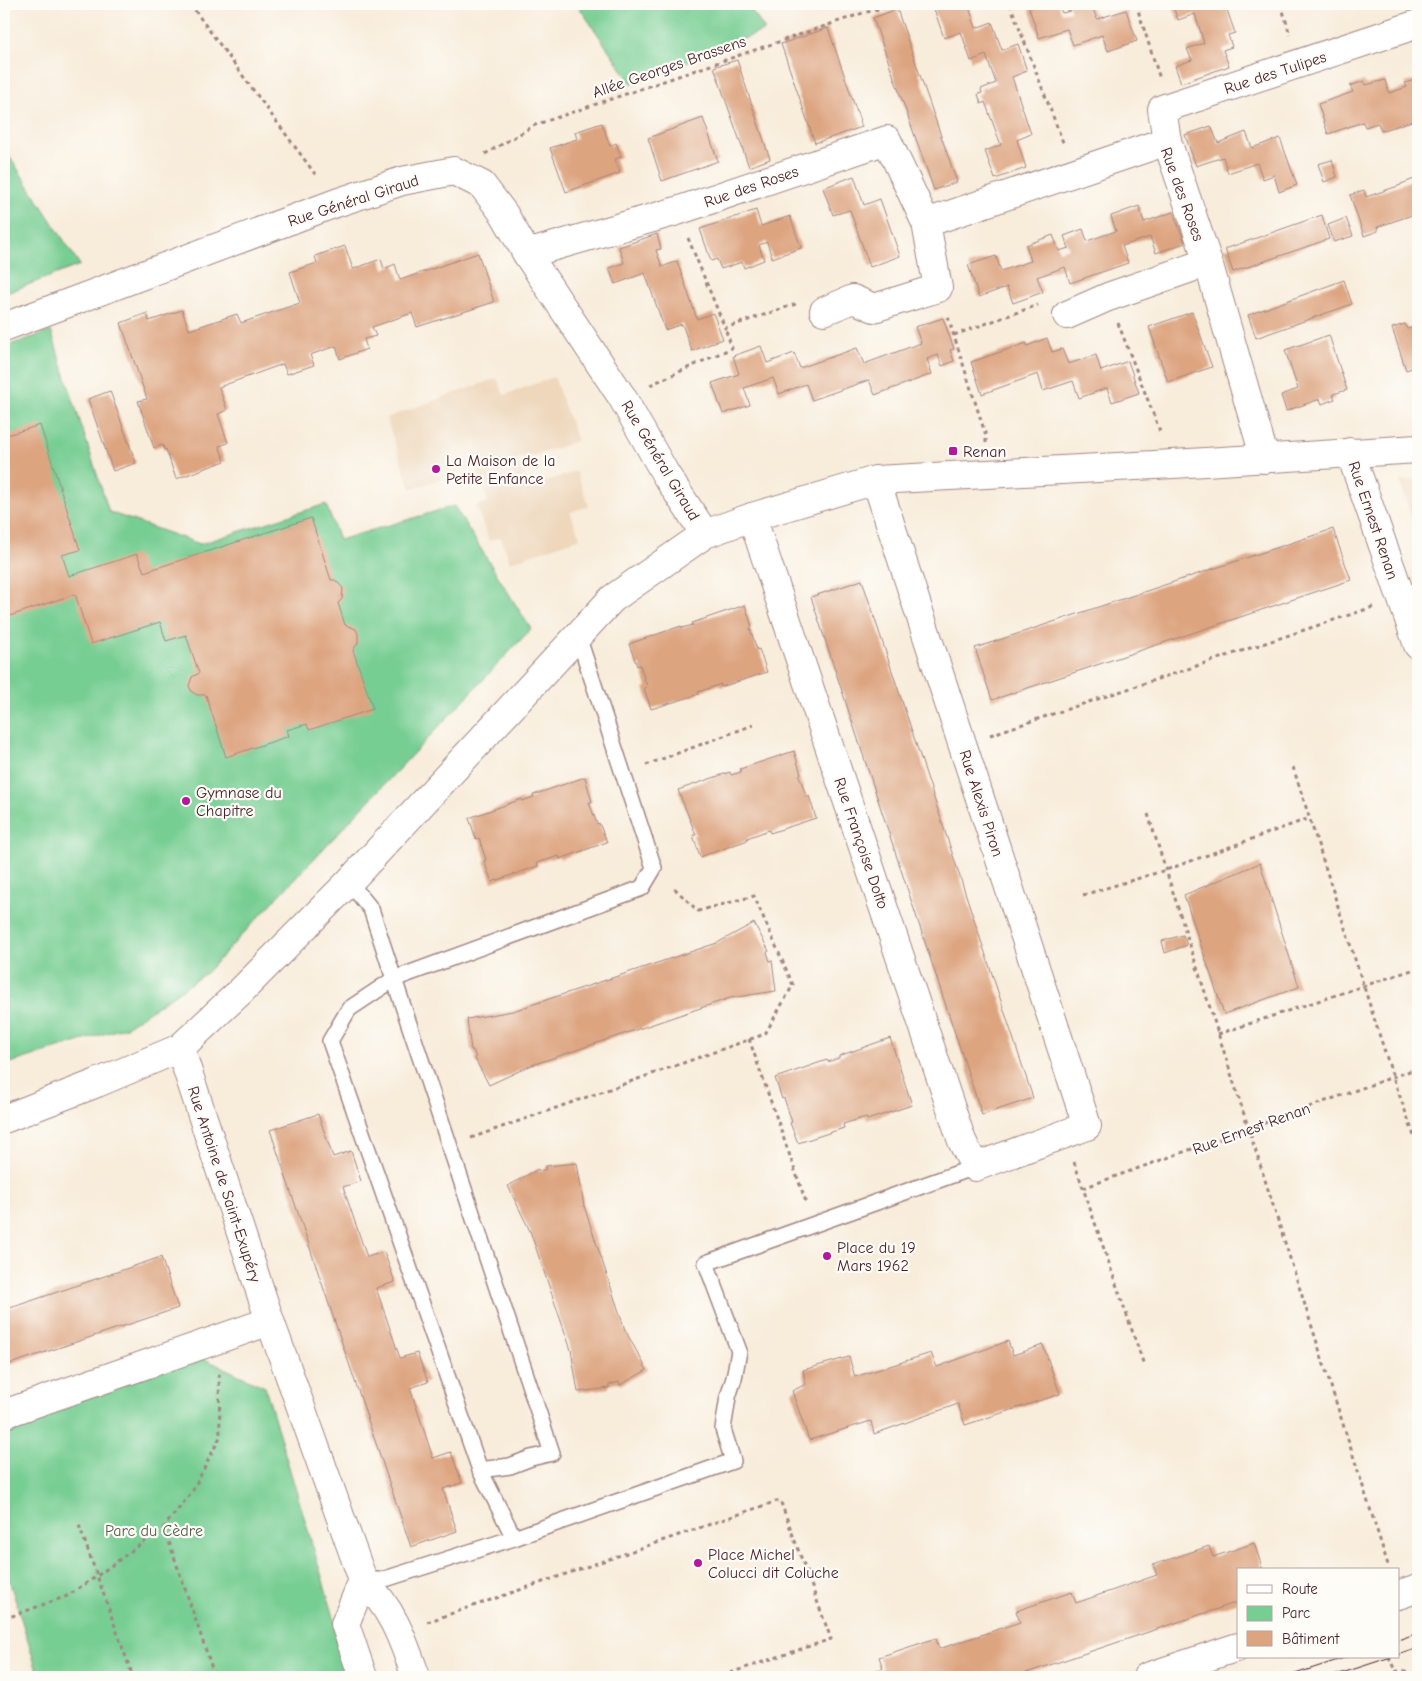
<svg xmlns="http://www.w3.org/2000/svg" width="1422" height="1681" viewBox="0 0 1422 1681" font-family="'Comic Neue',sans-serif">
  <rect width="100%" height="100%" fill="#fdfcf7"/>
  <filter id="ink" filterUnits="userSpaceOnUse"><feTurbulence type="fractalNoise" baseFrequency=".02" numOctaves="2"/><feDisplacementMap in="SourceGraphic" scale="10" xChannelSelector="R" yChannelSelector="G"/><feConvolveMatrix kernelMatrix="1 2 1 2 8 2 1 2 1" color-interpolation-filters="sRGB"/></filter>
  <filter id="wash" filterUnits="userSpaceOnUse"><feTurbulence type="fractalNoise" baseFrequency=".0096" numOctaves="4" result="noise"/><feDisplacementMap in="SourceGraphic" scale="20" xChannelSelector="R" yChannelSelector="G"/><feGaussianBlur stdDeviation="1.12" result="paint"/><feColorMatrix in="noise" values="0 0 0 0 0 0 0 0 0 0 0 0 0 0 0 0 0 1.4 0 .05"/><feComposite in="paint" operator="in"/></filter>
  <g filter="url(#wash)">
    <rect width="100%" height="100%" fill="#f8ecda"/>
    <g fill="#eed7bb">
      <path d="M554,377l23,64 -49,17 -2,-2 -9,3 10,29 49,-17 13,35 -19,6 10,26 -70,24 -9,-25 -12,4 -13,-35 12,-4 -12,-35 -65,22 -25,-71 111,-40 7,17z"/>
      <path d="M1418,480v58l-18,-57z"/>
    </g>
    <g fill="#77ce93" stroke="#60765f">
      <path d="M577,4h170l18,26 -133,54z"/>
      <path d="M4,148l76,117 -76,29z"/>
      <path d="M51,331l58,181 91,32 126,-40 13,36 115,-34 77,123 -325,344 -80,54 -122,38v-718z"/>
      <path d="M200,1357l65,30 87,290h-317l3,-3 -34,-111v-136z"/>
    </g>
    <g id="blocks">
      <g fill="#dda480">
        <path d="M952,4h16l8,24 16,-6 10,28 16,-6 9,27 -15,6 19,57 -14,6 9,28 -31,11 -10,-28 16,-6 -16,-43 -4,2 -3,-10 4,-1 -1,-4 15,-6 -10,-28 -15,6 -10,-29 -17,6 -10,-29z"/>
        <path d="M1041,4h17l4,9 9,-2 -3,-7h23l6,15 29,-9 11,31 -29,10 -6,-16 -29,10 -6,-16 -28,9 -10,-30z"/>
        <path d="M1172,4h53l10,29 -7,2 4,12 -9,3 6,16 -48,17 -6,-17 17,-6 -5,-11 17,-6 -9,-29 -17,6z"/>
        <path d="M897,9l60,173 -23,8 -61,-172z"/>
        <path d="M828,28l34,99 -47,16 -34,-99z"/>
        <path d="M737,60l33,99 -21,8 -35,-100z"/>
        <path d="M1418,79v40l-37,12 -3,-8 -13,4 -2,-5 -35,12 -10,-30 35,-12 -3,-6 14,-5 2,4 19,-5 4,13 18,-6 -2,-4z"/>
        <path d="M703,118l15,43 -56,20 -14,-43z"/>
        <path d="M602,123l8,23 6,-3 5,14 -6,2 5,14 -54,19 -16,-44 27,-9 -2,-7z"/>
        <path d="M1211,126l7,17 28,-11 6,16 28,-10 17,47 -18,7 -5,-17 -11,4 -6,-16 -29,10 -5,-16 -27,9 -11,-31z"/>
        <path d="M1332,160l5,17 -13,5 -6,-18z"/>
        <path d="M854,176l10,29 16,-6 20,57 -30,11 -20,-57 -17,5 -10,-27z"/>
        <path d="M1417,178l1,6v42l-2,1 -4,-12 -35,12 1,4 -14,5 -14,-41 14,-5 2,7 35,-12v-1z"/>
        <path d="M1139,206l5,16 29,-10 12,31 -29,10 -6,-16 -28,9 6,17 -58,20 -5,-16 -28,10 6,15 -30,11 -6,-16 -28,10 -11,-32 28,-9 5,15 30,-10 -5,-16 27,-10 6,16 10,-3 -5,-12 19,-7 4,12 29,-10 -5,-15z"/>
        <path d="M756,210l5,16 29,-10 11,32 -29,10 -5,-16 -8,3 5,15 -20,8 -2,-6 -21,7 -4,-10 -6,2 -11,-32z"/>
        <path d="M1322,215l7,24 -96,33 -8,-23z"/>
        <path d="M1346,218l7,18 -19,6 -6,-17z"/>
        <path d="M657,234l4,15 -5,1 6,17 15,-6 20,58 16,-6 10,26 -31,12 -10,-27 -17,6 -20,-57 -30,11 -6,-16 15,-5 -5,-16z"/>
        <path d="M345,246l8,23 28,-10 3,10 11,-5 5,16 78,-27 16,49 -77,25 -5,-14 -40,14 4,9 -12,3 3,10 -27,10 -4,-13 -26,9 4,10 -27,9 -4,-10 -64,23 8,23 -9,4 10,29 -9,3 6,15 -49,18 -10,-30 -2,1 -1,-5 -9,3 -16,-47 9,-2 -26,-76 26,-10 2,8 33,-11 7,20 48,-16 4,9 59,-20 -10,-31 27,-9 -2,-7z"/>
        <path d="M1344,280l8,24 -96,34 -8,-23z"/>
        <path d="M1192,312l20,55 -44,15 -19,-55z"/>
        <path d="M943,318l11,31 -4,1 4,11 -12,5 -4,-11 -11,4 5,15 -57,21 -6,-15 -57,20 -6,-16 -27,10 -6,-16 -29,10 6,17 -27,9 -11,-31 27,-9 -6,-18 28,-10 6,17 27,-10 6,15 57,-20 7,16 57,-21 -6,-16z"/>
        <path d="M1405,324l2,5 11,-3v40l-12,4 -14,-42z"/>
        <path d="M1329,335l18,55 -14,4 2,5 -13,5 -2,-5 -34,12 -5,-16 17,-6 -13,-39z"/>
        <path d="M1047,338l5,14 10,-3 6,15 28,-9 5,16 27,-10 11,32 -27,9 -5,-14 -28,10 -6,-17 -30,10 -5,-17 -56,20 -11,-32 56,-19v3z"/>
        <path d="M110,391l26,72 -23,8 -25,-72z"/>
        <path d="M40,425l40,125 -18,5 7,21 68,-22 7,18 167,-54 20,62h4l8,8 -1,11 -4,4 7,22 11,4 2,5v9l-5,7 20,59 -64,21 -2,-6 -20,6 2,6 -63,21 -20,-62h-9l-5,-3 -3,-6 3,-9 7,-4 -13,-38 -20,6 -6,-19 -69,22 -16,-50 -71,24v-182z"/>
        <path d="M1333,529l18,51 -359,120 -17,-52z"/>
        <path d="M862,580l171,518 -51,17 -171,-518z"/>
        <path d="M745,605l7,22 -2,1 7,22 2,-1 8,23 -46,15v-3l-23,8 1,2 -48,15 -7,-21 3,-1 -7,-22 -3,1 -8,-22 52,-18 1,2 11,-3 -1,-2z"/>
        <path d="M794,751l7,23 -2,1 7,21h3l7,22 -46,15 -1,-3 -22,8 1,2 -48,17 -7,-22h3l-18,-45 52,-18 1,3 10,-3 -1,-3z"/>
        <path d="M585,777l7,25h-3l8,22 2,-1 8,19 -47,17 -1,-3 -22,7 1,3 -46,16 -8,-21 2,-1 -7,-22 -3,1 -7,-21 53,-19v2l12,-4 -1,-2z"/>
        <path d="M1260,863l39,124 -75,27 -40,-119z"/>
        <path d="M754,923l15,28 -2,1 3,9 2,-1 4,31 -46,7 -198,67 -43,20 -14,-26 1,-1 -3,-8h-2l-4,-31 46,-8 204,-68z"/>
        <path d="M1183,935l4,10 -22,8 -3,-12z"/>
        <path d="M890,1038l22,67 -45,15 -1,-3 -23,7 1,4 -46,15 -8,-20 2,-1 -8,-24 -2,1 -7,-21 52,-18 1,2 11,-4v-2z"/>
        <path d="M318,1114l15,43 18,-6 10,30 -18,6 24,70 17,-5 11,30 -19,6 24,70 17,-5 11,29 -18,6 23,70 18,-6 11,31 -19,6 14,42 -46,16 -141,-417z"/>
        <path d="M577,1163l7,43 41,124 22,40 -27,15 -1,-3 -10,3v3l-31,4 -7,-42 -41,-119 -22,-45 30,-17 1,2 7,-2v-3z"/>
        <path d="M161,1257l17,51 -174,58v-56z"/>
        <path d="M1008,1341l5,14 30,-10 17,49 -95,31 -7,-21 -84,30 -3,-13 -62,19 -17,-49 14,-7 -3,-14 46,-13 6,20 76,-24 6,14z"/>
        <path d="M1254,1543l9,27h-25v32l-224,75h-158l27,-9 -4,-11 57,-19 3,11 81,-27 -4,-11 56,-19 4,11 81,-28 -4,-10 56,-19 4,11z"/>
      </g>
    </g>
  </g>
  <g filter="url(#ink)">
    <use href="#blocks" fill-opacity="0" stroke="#a18682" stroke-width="1"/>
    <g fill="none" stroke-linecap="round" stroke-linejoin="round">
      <defs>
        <g id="lane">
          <path d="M349,882l22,27 23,70 158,474 -21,5 -21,8 -30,4 -150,-429 19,-32 45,-30 248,-91 12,-20 -76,-232"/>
          <path d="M480,1470l34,68 219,-77 -10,-32 5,-32 6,-19 5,-27 -33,-88 269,-96"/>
          <path d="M363,1580h19l132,-42"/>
        </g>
        <g id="street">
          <path d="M1167,141l-5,-32 256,-85"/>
          <path d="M926,223l241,-82 41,121 57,197"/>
          <path d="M527,254l150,-43 210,-71 39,83 12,65 -64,20 -21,-9 -29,12"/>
          <path d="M1067,315l41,-18 100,-35"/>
          <path d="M4,327l332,-124 66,-22 52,-10 28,14 22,29 23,40 95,143 44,78 39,59"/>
          <path d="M1350,452l68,193"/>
          <path d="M752,517l210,624 13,26 112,-41 -211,-646"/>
          <path d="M4,1414l266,-93"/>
          <path d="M1398,1595l20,-7"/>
          <path d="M1147,1677l91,-30"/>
        </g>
        <g id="secondary">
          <path d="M180,1048l90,273 93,259c30,29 40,60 53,97"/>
          <path d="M4,1119l93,-36 83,-35 61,-57 108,-109 263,-283 93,-65 47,-17 124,-37 297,-16 245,-15"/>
          <path d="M363,1677l-18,-53 18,-44"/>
        </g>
      </defs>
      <use href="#lane" stroke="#a18682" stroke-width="18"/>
      <use href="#street" stroke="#a18682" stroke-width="30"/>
      <use href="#secondary" stroke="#a18682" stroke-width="30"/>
      <g stroke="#a18682" stroke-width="3" stroke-dasharray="4 4" stroke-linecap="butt">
        <path d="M190,4l128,174"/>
        <path d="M1010,4l54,141"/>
        <path d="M1136,4l24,75"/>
        <path d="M1281,4l9,31"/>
        <path d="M485,154l50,-29 328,-112 37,-9"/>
        <path d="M688,238l37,90 71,-24"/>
        <path d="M948,317l38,119v8"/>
        <path d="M1118,323l43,111"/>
        <path d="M954,335l84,-30"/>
        <path d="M650,385l82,-37 -7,-20"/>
        <path d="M990,735l383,-128"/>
        <path d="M646,765l107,-40"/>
        <path d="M1293,767l100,310 25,70"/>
        <path d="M1148,814l241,754"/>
        <path d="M1083,895l83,-25 144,-52"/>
        <path d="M1218,1034l200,-66"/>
        <path d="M749,1039l57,163"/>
        <path d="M471,1138l294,-104 28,-49 -39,-89 -56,15 -26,-25"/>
        <path d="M1074,1162l70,203"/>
        <path d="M1083,1188l335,-120"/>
        <path d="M79,1525l54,152"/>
        <path d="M164,1527l51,150"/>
        <path d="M4,1619l63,-23 30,-20 67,-49 28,-35 28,-55 -1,-67"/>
        <path d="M427,1622l353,-122 51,139 -113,38"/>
        <path d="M1389,1657l11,20"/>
        <path d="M1380,1677l18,-6 20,3"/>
      </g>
      <use href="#lane" stroke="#fff" stroke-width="15"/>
      <use href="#street" stroke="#fff" stroke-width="28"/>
      <use href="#secondary" stroke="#fff" stroke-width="28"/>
      <g stroke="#4a1f2b" stroke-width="1">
        <path d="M1398,1640l20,-7"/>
        <path d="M1398,1655l20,-7"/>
        <path d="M1286,1677l61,-20"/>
        <path d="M1330,1677l61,-20"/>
      </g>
    </g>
  </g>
  <g fill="#b5179e" stroke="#fdfcf7" stroke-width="2">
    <rect x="948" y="446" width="10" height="10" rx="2.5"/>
    <circle cx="436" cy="469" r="5"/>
    <circle cx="186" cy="801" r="5"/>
    <circle cx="827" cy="1256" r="5"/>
    <circle cx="698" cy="1563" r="5"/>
  </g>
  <g text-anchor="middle" stroke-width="4.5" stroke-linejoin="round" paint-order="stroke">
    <g font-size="16" fill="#4a1f2b" stroke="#fdfcf7">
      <text transform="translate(669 66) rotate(-19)" y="6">Allée Georges Brassens</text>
      <text transform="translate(1275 72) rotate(-18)" y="6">Rue des Tulipes</text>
      <text transform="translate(751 186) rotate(-19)" y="6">Rue des Roses</text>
      <text transform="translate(1183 194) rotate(70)" y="6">Rue des Roses</text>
      <text transform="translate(353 200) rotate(-18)" y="6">Rue Général Giraud</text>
      <text transform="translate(661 460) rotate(59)" y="6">Rue Général Giraud</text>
      <text transform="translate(1374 520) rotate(71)" y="6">Rue Ernest Renan</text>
      <text transform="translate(982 803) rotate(72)" y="6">Rue Alexis Piron</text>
      <text transform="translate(862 843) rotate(71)" y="6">Rue Françoise Dolto</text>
      <text transform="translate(1251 1128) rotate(-20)" y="6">Rue Ernest Renan</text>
      <text transform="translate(225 1184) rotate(72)" y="6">Rue Antoine de Saint-Exupéry</text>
    </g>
    <g font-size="16" fill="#4a1f2b" stroke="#fdfcf7" text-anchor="start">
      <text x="963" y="457">Renan</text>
      <text x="446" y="466">La Maison de la<tspan x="446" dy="18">Petite Enfance</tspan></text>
      <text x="196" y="798">Gymnase du<tspan x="196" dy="18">Chapitre</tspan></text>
      <text x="837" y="1253">Place du 19<tspan x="837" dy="18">Mars 1962</tspan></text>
      <text x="708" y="1560">Place Michel<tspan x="708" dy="18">Colucci dit Coluche</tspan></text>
    </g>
    <g font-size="16" fill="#5a5c4f" stroke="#fdfcf7">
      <text x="154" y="1536">Parc du Cèdre</text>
    </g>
  </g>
  <rect width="1422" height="1681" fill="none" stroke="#fdfcf7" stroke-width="20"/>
  <rect x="1237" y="1568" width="162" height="90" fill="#fdfcf7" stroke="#b5a4a5"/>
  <rect x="1247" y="1585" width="25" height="8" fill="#ffffff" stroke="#b5a4a5"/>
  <text x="1282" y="1594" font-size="15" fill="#4a1f2b">Route</text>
  <rect x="1247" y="1606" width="25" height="15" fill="#77ce93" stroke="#b5a4a5"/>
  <text x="1282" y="1618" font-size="15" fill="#4a1f2b">Parc</text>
  <rect x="1247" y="1631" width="25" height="15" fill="#dda480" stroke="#b5a4a5"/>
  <text x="1282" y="1644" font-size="15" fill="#4a1f2b">Bâtiment</text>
</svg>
